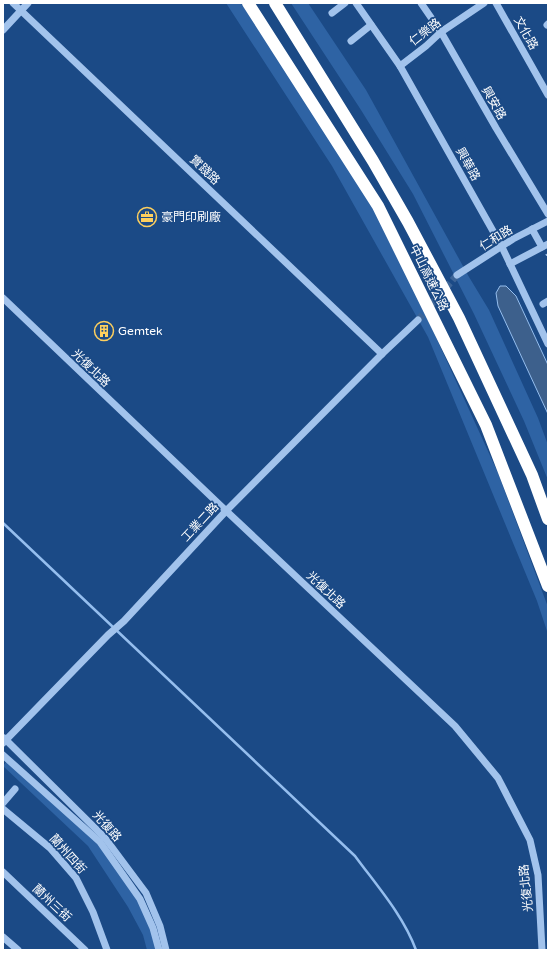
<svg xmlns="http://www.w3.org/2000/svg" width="551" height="953" viewBox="0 0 551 953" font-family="'Varela Round','Noto Sans TC',sans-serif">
  <rect width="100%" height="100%" fill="#1b4a86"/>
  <g fill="#2e63a4">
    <path d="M226,3h15l134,205 54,114 69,151 50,134v27l-11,-33 -109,-264 -96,-171z"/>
    <path d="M291,3h17l58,87 103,187 20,33 49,108 10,27v35l-24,-59 -50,-107 -61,-120 -52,-84z"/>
    <path d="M7,761l91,82 40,57 14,28 6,22h-11l-4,-15 -15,-28 -40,-61 -85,-80z"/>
  </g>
  <path fill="#3d608c" stroke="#95beee" d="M500,286h6l10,10 32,69v49l-50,-108 -2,-13z"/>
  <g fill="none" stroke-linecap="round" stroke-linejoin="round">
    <path stroke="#95beee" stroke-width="2.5" d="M3,523l352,333c22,30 48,59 61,94"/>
    <path stroke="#3d6598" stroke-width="7" stroke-dasharray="7 3.5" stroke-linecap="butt" d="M418,320l39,-45"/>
    <path stroke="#a2c3ec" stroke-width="1.5" stroke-dasharray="2 3" stroke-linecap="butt" d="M546,254l2,4"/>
    <g stroke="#a2c3ec" stroke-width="7">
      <path d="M13,3l369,351"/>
      <path d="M356,3l44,63 102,181 46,97"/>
      <path d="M421,3l20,29 55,96 52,86"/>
      <path d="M496,3l52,92"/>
      <path d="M332,13l13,-10"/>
      <path d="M547,25l1,-1"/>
      <path d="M3,30l25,-27"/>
      <path d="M351,41l20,-16"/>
      <path d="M400,66l26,-20 15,-14 43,-29"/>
      <path d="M532,229l10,18"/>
      <path d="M510,264l38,-20"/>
      <path d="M457,275l56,-36 35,-18"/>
      <path d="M3,298l218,208 234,220 43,52 32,62 8,35 4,75"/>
      <path d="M543,304l5,-3"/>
      <path d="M4,738l101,100 41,55 14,33 6,24"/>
      <path d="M3,743l105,-108 16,-14 102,-110 156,-157 36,-34"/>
      <path d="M3,755l97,87 40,57 13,29 6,22"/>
      <path d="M3,803l12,-14"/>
      <path d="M3,809l47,39 26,30 17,34 14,38"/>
      <path d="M3,872l82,78"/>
      <path d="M3,937l15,13"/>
    </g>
    <g stroke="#fff" stroke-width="12">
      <path d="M248,3l130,203 108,219 62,161"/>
      <path d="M275,3l98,158 35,61 51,96 73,157 16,44"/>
    </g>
  </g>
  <defs>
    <symbol id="office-ring" viewBox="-11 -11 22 22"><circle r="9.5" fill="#1b4a86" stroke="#fdcf5e" stroke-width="1.5"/><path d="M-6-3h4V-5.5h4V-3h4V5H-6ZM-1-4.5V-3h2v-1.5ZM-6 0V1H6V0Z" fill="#fdcf5e"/></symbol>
    <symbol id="building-ring" viewBox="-11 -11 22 22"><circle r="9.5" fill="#1b4a86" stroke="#fdcf5e" stroke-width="1.5"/><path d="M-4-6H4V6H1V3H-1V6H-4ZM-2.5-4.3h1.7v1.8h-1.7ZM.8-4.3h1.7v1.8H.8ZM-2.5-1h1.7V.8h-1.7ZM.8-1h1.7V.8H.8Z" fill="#fdcf5e"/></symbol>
  </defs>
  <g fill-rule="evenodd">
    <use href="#office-ring" x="136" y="206" width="22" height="22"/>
    <use href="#building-ring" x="93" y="320" width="22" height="22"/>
  </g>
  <g text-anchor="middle" stroke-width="3.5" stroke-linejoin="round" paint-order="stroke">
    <g font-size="12" fill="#fff" stroke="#1b4a86">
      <text transform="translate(425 32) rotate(-38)" y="4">仁樂路</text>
      <text transform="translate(526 33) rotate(61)" y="4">文化路</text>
      <text transform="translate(494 103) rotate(60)" y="4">興安路</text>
      <text transform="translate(468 164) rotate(61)" y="4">興華路</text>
      <text transform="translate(205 170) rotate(44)" y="4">實踐路</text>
      <text transform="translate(496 238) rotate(-32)" y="4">仁和路</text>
      <text transform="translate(429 278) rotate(64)" y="4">中山高速公路</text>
      <text transform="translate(91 368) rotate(44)" y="4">光復北路</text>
      <text transform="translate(200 522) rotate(-47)" y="4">工業二路</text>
      <text transform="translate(326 590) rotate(43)" y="4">光復北路</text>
      <text transform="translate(107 826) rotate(48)" y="4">光復路</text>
      <text transform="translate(68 854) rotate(48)" y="4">蘭州四街</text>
      <text transform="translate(526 888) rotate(-96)" y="4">光復北路</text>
      <text transform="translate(52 903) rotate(43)" y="4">蘭州三街</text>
    </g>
    <g font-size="12" fill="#fff" stroke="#1b4a86" text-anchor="start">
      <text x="161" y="221">豪門印刷廠</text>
      <text x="118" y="335">Gemtek</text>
    </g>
  </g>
  <rect width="551" height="953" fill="none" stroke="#ffffff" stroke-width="8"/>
</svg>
